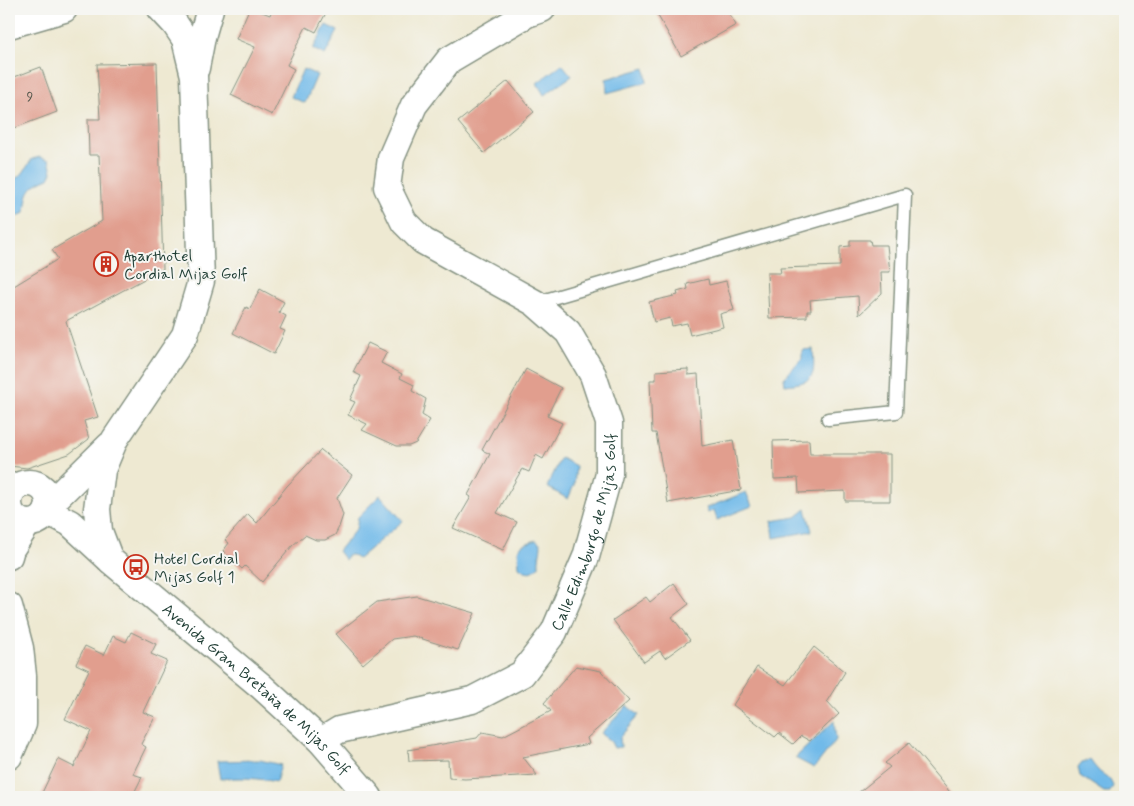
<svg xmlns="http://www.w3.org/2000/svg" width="1134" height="806" viewBox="0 0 1134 806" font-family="Mynerve,sans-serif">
  <rect width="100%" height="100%" fill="#f6f6f2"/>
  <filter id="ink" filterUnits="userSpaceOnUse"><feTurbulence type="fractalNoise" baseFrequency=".02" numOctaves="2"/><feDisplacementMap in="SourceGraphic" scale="10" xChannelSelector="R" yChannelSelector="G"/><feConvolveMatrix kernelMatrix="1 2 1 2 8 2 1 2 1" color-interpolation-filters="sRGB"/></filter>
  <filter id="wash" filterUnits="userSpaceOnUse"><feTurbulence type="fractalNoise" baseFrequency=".0096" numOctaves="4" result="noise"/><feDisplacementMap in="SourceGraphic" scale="20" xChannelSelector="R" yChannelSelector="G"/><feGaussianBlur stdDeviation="1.12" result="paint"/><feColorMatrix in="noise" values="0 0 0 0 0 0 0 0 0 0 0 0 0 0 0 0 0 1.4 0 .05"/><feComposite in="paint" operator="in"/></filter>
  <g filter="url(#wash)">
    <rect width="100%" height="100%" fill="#eee9d2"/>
    <g fill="#71bae9" stroke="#487c8e">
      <path d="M326,25l12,6 -13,24 -12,-6z"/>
      <path d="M562,64l10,12 -28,19 -7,-12z"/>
      <path d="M645,68l2,14 -40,11 -1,-14z"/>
      <path d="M303,69l14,6 -12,28 -14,-6z"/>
      <path d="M40,157l9,3 3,12 -3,6c-21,8 -22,14 -24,35l-16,6v-35l14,-11 9,-14z"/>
      <path d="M813,349c2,29 2,33 -28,36l-1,-7 18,-20v-8z"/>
      <path d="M561,458l15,8 -2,19 -6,14 -21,-12z"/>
      <path d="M746,492l6,14 -35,14 -3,-10 -6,3 -2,-5z"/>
      <path d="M380,495l23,26 -45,38 -6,-4h-5l-2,5 -7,-9 18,-22 2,-12z"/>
      <path d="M806,509l6,22 -38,7 -2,-17 24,-4z"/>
      <path d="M536,540l5,4c0,8 -3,14 -2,22 -6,8 -13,7 -20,1l-1,-17 4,-5z"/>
      <path d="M627,706l12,9 -19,22 1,10 -7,1 -3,-6 -10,-9z"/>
      <path d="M834,721l2,19 -22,28 -19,-10z"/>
      <path d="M260,760l21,5 -5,17c-19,-4 -36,-5 -56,-3l-3,-18z"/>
      <path d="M1090,760c3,4 5,7 8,10 6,7 10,4 15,16l-3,6h-6l-24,-16 -2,-9 4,-5z"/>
    </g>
    <g id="blocks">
      <g fill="#e19e8e">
        <path d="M249,9h5l16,6 2,-5 -3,-1h59l-12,23 -10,-5 -19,38 7,4 -22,46 -41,-20 24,-48 -19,-8z"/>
        <path d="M654,9h72l10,16 -55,31z"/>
        <path d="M157,63l6,206 -97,52 32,96 -14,4 5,18 -20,15 -42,14 -18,-2v-177l49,-30 -6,-9 50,-29 -3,-66h-10l-1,-36h12l-3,-55z"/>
        <path d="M41,67l16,45 -48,18v-51z"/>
        <path d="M508,81l26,31 -50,41 -26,-31z"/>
        <path d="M850,240h20l1,5h16l3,27h-9l1,21 -23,22 -1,-19 -48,4 1,11h-4v6l-38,1 -2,-45h14l-1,-5 60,-2v-19l10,-1z"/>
        <path d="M708,279l1,6 17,-4 8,29 -14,4 3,13 -33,8 -3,-12 -15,3 -2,-8 -16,4 -5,-20 29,-7 -1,-3 11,-3 -1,-5z"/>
        <path d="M260,289l24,13 -5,10 7,4 -6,13 5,2 -11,23 -41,-21 13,-26 4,2z"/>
        <path d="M368,343l19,9 -6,11 21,11 -2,4 14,7 -2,6 14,8 -4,16 8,5 -14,23 -7,3h-12l-35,-16 5,-6 -19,-9 7,-13 -5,-2 11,-24 -8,-4z"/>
        <path d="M526,369l35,19 -14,28 15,7 -19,36 -7,-4 -7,17 -7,-3 -25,44 20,9 -14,28 -50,-22 18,-31 -3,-2 22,-41 -8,-4z"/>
        <path d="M688,369v6l10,-1 4,72 31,-6 8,50 -73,13 -12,-70h-4l-2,-53h6v-9z"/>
        <path d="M809,440l1,14h80v47h-45v-10l-46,2 -1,-15 -24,1 -1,-38z"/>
        <path d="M321,450l31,25 -15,23 6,17 -4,12 -4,8 -10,5h-9l-11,-5 -12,10 -31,37 -17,-16 -3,3 -19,-18 6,-8 -4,-3 23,-26 9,9 30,-37z"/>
        <path d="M674,583l15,21 -17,13 18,23 -25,18 -5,-7 -16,11 -31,-42 33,-23 4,5z"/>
        <path d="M417,596l58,17 -17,37 -45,-14 -21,3 -29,25 -27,-30 41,-32z"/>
        <path d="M131,632l25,12 -5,10 16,7 -24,51 12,5 -14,27 5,3 -13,27 9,3 -10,20h-92l18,-38 16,8 17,-36 -26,-12 24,-49 -13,-6 9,-18 19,9 9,-19 13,6z"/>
        <path d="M814,647l31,25 -18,29 12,13 -29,27 -9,-5 -8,8 -14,-11 -4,4 -42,-32 24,-38 28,18z"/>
        <path d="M576,666l25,5 28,30 -42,37 2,6 -66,13 14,18 -72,4 -16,-1 -1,-18 -39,1 -1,-11 69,-12 5,-6 21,4 48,-25 -7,-8z"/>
        <path d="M909,743l45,54h-101l37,-30 -5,-4z"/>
      </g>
    </g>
  </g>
  <g filter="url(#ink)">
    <use href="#blocks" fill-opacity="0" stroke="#869383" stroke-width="1"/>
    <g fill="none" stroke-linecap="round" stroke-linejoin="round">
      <defs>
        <path id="service" d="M535,303l370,-108 -9,217 -68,7"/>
        <g id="minor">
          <path id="s1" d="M161,9l14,15 10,15 9,37 7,205 -16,54 -70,104 -13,31 -5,39 2,22 11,29 151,126 60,55 48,56"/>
          <path d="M9,25l55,-16"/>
          <path d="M196,68l6,-31 8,-28"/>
          <circle cx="29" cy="503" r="20"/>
          <path d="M49,505l60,-59"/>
          <path d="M47,511l23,12 37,34"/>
          <path d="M9,556l2,-7 17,-26"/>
          <path d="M9,606l11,42 3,28v48l-14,32"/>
          <path id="s2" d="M321,741l18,-11 133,-30 50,-26 32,-42 32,-75 23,-83v-51l-16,-48 -25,-43 -33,-29 -112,-62 -19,-19 -17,-35 4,-29 23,-53 35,-45 78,-46 15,-5"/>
        </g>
      </defs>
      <use href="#service" stroke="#869383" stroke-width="15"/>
      <use href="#minor" stroke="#869383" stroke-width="29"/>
      <use href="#service" stroke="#fff" stroke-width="12"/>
      <use href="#minor" stroke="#fff" stroke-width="26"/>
    </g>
  </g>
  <defs>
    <symbol id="building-ring" viewBox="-11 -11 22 22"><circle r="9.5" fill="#f6f6f2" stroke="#c8321e" stroke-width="1.5"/><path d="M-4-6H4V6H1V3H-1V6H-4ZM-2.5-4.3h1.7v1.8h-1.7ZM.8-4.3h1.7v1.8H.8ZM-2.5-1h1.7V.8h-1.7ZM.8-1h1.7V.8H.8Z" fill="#c8321e"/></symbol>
    <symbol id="bus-ring" viewBox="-11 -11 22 22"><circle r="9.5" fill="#f6f6f2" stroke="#c8321e" stroke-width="1.5"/><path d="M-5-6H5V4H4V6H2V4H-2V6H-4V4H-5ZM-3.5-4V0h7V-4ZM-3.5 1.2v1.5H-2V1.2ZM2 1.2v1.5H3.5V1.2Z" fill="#c8321e"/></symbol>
  </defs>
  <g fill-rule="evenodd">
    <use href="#building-ring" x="92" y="250" width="28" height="28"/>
    <use href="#bus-ring" x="122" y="553" width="28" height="28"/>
  </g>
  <g text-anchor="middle" stroke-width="4" stroke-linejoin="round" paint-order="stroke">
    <g font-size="14" fill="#50554a">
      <text x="30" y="101">9</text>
    </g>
    <g font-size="16" fill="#1f3d34" stroke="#f6f6f2" text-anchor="start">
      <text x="124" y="261">Aparthotel<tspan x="124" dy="18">Cordial Mijas Golf</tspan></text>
      <text x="154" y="564">Hotel Cordial<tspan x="154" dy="18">Mijas Golf 1</tspan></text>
    </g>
    <g font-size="16" fill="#1f3d34" stroke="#f6f6f2">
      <text dy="6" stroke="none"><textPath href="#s2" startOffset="372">Calle Edimburgo de Mijas Golf</textPath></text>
      <text dy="6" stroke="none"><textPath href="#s1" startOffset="785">Avenida Gran Bretaña de Mijas Golf</textPath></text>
    </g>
  </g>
  <rect width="1134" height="806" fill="none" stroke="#f6f6f2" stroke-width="30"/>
</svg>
